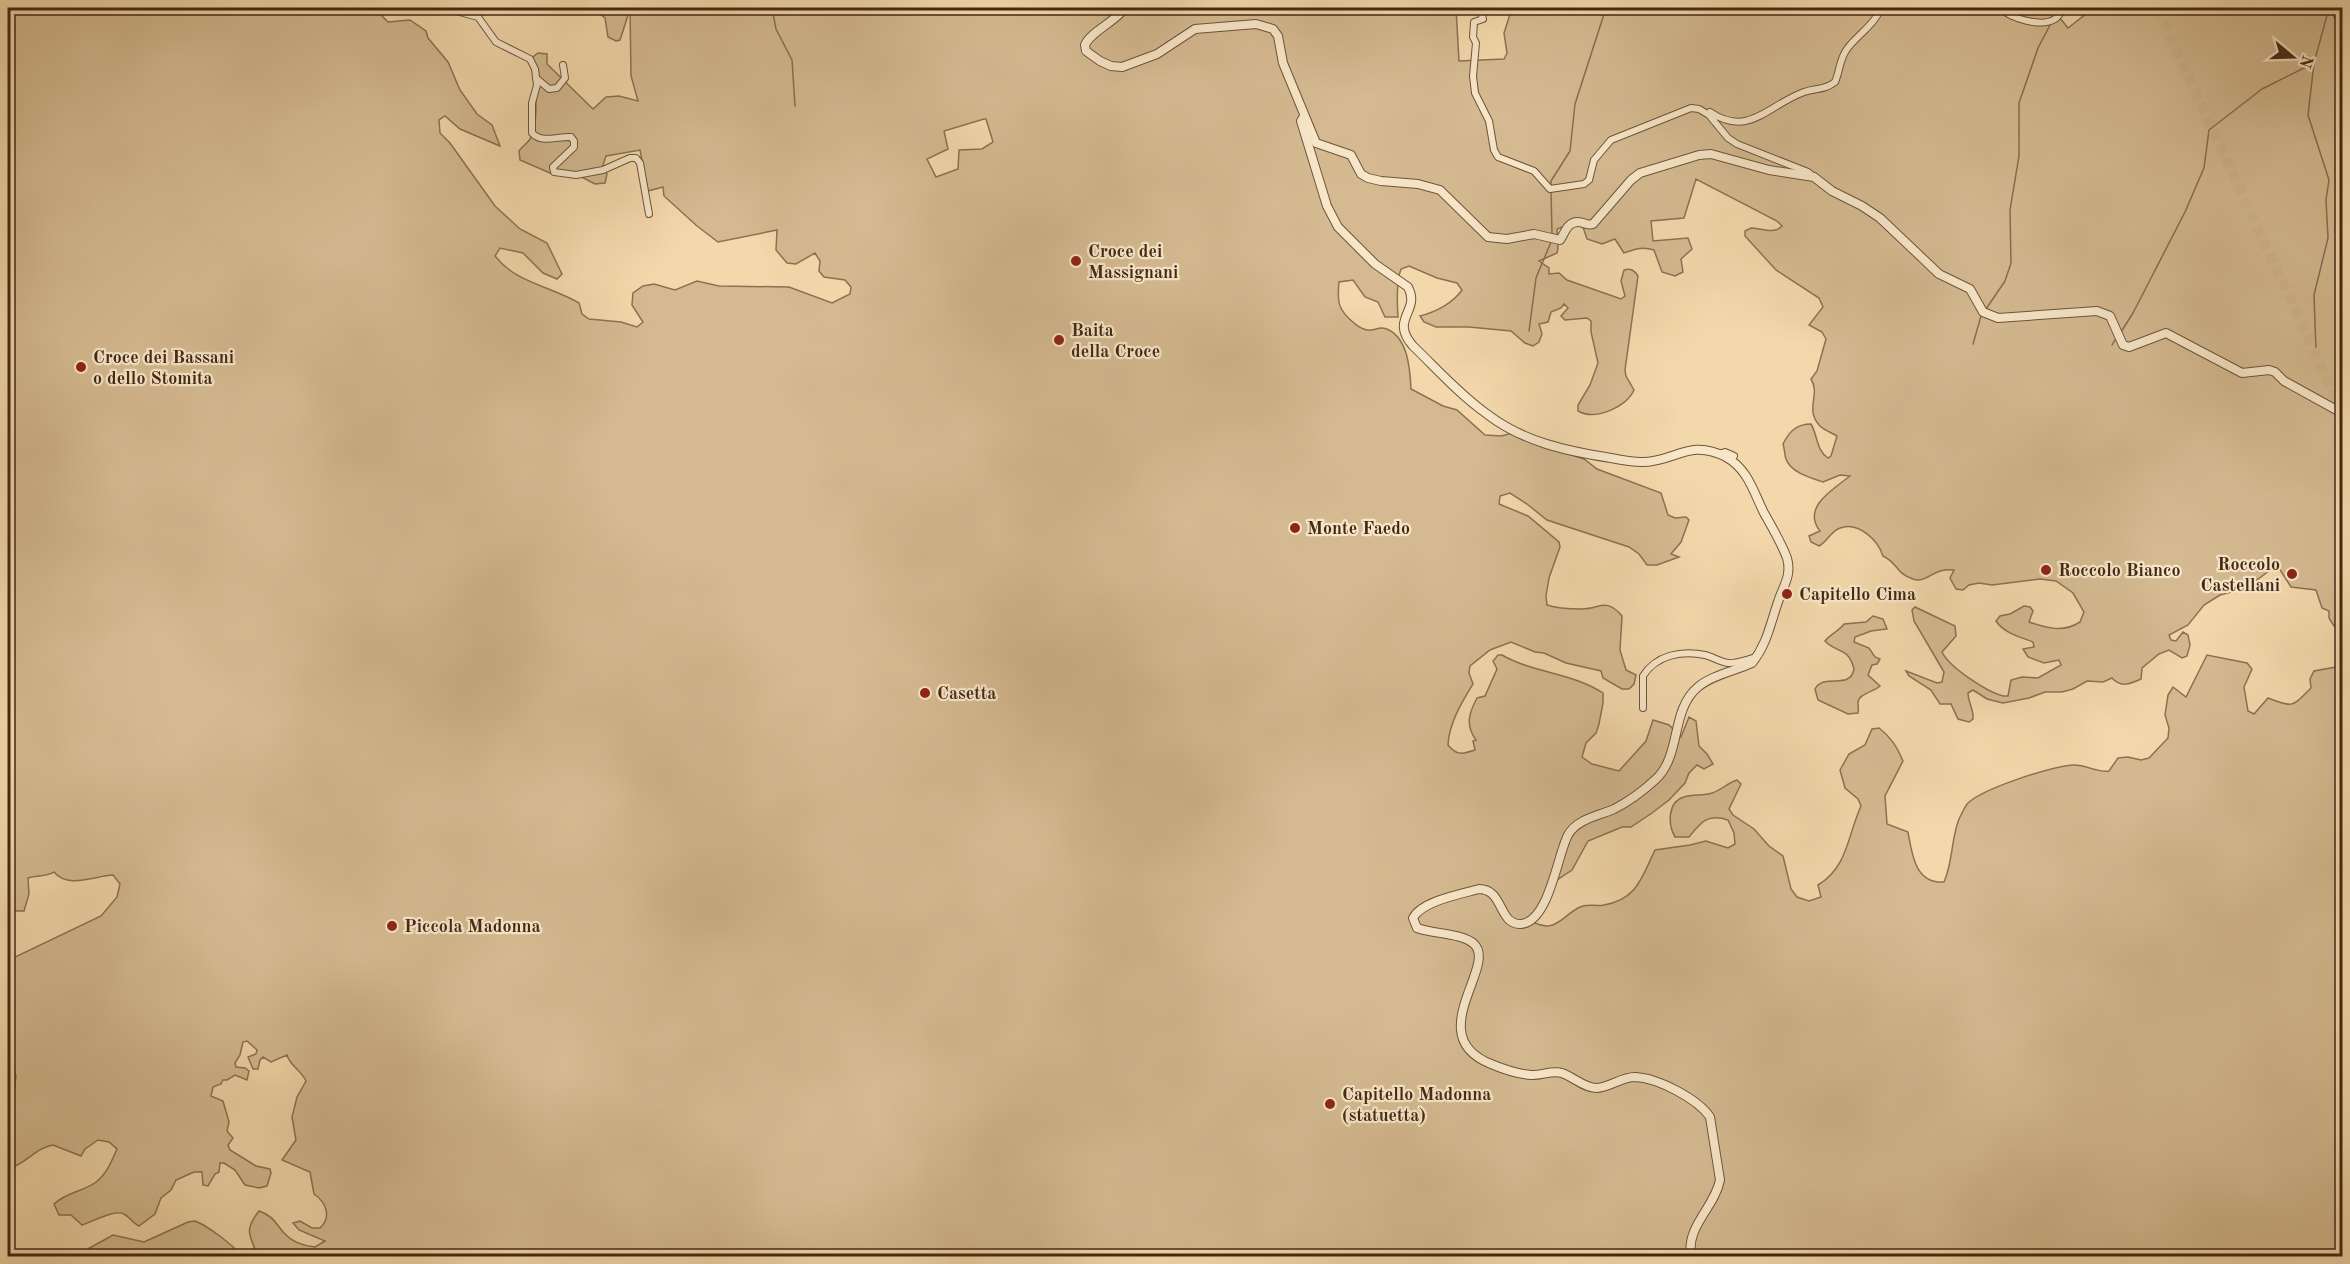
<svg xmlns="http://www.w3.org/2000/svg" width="2350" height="1264" viewBox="0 0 2350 1264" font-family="'Old Standard TT',serif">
  <rect width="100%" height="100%" fill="#f3d8ab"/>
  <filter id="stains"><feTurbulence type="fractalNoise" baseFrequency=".00333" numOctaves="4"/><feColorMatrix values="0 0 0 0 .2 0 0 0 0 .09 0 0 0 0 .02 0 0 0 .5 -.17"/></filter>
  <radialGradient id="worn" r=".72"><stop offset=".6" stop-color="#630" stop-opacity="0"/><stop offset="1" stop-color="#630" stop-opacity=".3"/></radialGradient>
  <g fill="#d5ba91" stroke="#8c7152" stroke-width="1.5" fill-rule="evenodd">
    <path d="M8,8h366l14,14 22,-2 16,11 2,7 20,24 12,28 17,24 15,11 8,21 -40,-17 -15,-13 -6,4 1,13 10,10 45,63 25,23 27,14 15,31 -5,5 -14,-6 -20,-20 -23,-5 -5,8c21,27 55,30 84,47l3,11 7,5 32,3 16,5 6,-5 -11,-17 1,-12 10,-7 11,-2 21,6 22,-9 22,5 70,1 43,16 18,-9 1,-7 -6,-7 -21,-3 -5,-6 1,-10 -5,-8 -19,11 -9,-1 -11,-13 1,-20 -59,12 -21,-16 -33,-30 -1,-9 -15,4 -8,-41 -34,6 -3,9 4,9 -2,9 -10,1 -23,-12 -22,1 -30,-13 -1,-9c3,-5 10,-8 12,-14 9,-20 4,-57 -1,-78l8,-6 9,1v10l46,45 13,-12 13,-1 19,5 -7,-25 -1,-67 -10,31 -4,1 -8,-4 -3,-19 -13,-10h864l3,53 45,-2 3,-6 -3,-20 8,-25h551l-7,5 12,15 18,-14 16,-6h240l-1,619 -7,-1 -5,-8v-7l-7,-3 -6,-18 -25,-3 -14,-22 -31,23 -26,7 -16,10 -16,20 -19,10 2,5 5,1 7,-9 5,3 2,10 -3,11 -5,2 -13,-8 -10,4 -17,14 -1,11c-11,5 -20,9 -29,-1l-9,4 -16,-1 -14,8 -11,3h-17l-16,6 -26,5 -16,-4 -14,-9 -5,3c0,9 6,17 5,26l-4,3 -11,-3 -7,-15h-11l-9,-14 -22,-14 -3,-5 31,12 5,-1 2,-10 -30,-51 -2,-11 3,-3 40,19 1,10 -14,16c7,15 45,40 61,44h5l3,-16 11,-3 16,1 23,-13 -2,-5 -15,3 -16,-6 -5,-8 11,-2 -1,-5c-13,-5 -29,-9 -37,-21l4,-5 10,-2 14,-8 6,1 3,4 -4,11c18,6 34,11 51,0l4,-10 -11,-19 -17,-12 -16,-2 -48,6 -13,-2 -10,2 -6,5 -7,-1 -6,-11 4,-8c-21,-3 -27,14 -41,9 -18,-6 -15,-16 -30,-23 -5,-16 -25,-35 -43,-28 -9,3 -13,14 -21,18l-8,-4 -2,-6 11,-5c-19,-24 14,-42 30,-55l-10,-1 -17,7c-12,-4 -33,-10 -37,-23 -2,-5 -1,-10 -3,-15 6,-12 13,-20 28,-20 7,12 5,26 17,34l3,-2 6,-20c-5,-3 -13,-6 -17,-10 -16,-17 1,-31 -9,-47l6,-8 9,-32 -4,-7 -13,-7 14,-18 -4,-9 -43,-28 -31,-34v-5l6,-3c10,0 23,7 31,-2l-5,-5 -81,-42 -12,39 -33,3 2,20 35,-3 4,11 -11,10 2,13 -8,4 -13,-4 -8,-22c-12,-4 -19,-1 -30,3l-9,-14 -13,5 -15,-5 -4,-12 -9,-4 -17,6 1,19 -1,5 -18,8 10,7v6l10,-1 8,7 54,19 4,-3 -4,-15 3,-11c7,-2 10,0 14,6l-13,94 1,6 8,14c-7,17 -39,31 -56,21v-6l12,-20 8,-22 -7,-31v-11l-4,-3 -22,2 -4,-4 7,-8 -4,-4 -3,4 -10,4 -3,10 -9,2 3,10 -3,8 -6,4 -8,-3 -14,-12 -42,-4h-33l-12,-5 -4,-6c16,-4 33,-13 42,-26l-5,-7 -20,-5 -28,-12 -8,3c-5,13 -4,33 -3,48h-13l-7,-15 -13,-5 -12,-17 -14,2c-2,20 -1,28 15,41 4,4 12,8 17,7 7,-1 10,-4 18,0 19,10 21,39 22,59l32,17 14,4 28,25 16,1 12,-3 18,9 53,17 13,10 64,24 7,22 7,3 11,-1 3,3 -8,22 -10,12 8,3 -22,8h-10l-8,-11 -10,-7 -82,-27 -20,-16 -17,-11 -10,3 -1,8 29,12 31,26 1,5 -11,31 -3,18 1,9c11,4 23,4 35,4 18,0 24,-12 40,7l-2,34 6,20 10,5 -2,9 -5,5h-7l-19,-11 -2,-7 -35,-8 -22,-10 -9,-1 -24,-10 -21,8 -20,16 -1,7 4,11c-11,18 -24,39 -25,61 9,11 15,9 27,5l-2,-9 3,-1c-11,-15 -7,-27 1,-42l8,-2 12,-27 -4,-8 5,-6h4c31,18 71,18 101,38v10l-4,21 -3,9 -10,10 -4,14 10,7 27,7 27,-30 7,-21 16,5 12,12 8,-20 7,4 3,25 8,8 6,10 -9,5 -7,-4 -8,8 -4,10 -16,17 -17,13 -21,14h-9l-34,14 -16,29 -18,12 -19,41c21,10 28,-8 45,-16 8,-4 16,0 24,-2 34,-6 38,-29 51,-55l35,-5 16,-4 22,7 7,-4 -1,-11 -6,-13c-20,-7 -27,2 -39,17h-14c-7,-12 -8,-35 9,-40 9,-3 19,-1 28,-4 10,-3 15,-10 25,-13l4,4 -12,25 4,6 21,14 15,17 14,10 8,33 6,8 12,4 12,-4 -3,-12c30,-18 30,-51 43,-79l-3,-7 -13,-11 -5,-18 9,-16 16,-9 7,-16 7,-1c12,9 18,19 24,33l-18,35 2,28 21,8c4,22 7,52 36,50 9,-20 7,-43 15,-63 2,-4 6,-13 9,-16 16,-15 82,-36 105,-38 12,-1 24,8 36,6l9,-13 10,-1 13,3 8,-2 19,-20 1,-10 -4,-13 3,-20 5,-8 13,10 21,-42 40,8 5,6 -8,18 4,24 6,3 14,-16c26,10 24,9 43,-10l-1,-9 4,-8 28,-5v590h-2084c-9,-21 -14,-26 1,-45 15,5 16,12 25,22 8,9 20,13 31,14l10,-6 -26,-11 -6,-7 7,-2 12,7h8c12,-11 6,-26 -6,-34l-4,-22 -28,-12 14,-20 -4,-23 5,-20 9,-16c-5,-11 -16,-15 -19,-26l-16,7 -8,-5 -3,3 -2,9h-5l-5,-12 8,-3 1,-4 -10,-9 -4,1 -3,13 -5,8 1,4 9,1 4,3 -2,9 -12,-5 -8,5h-4l-2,4 -8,3 -2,9 12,5 6,21 -2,9 6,7 -5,7 2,5 26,16 14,3 1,4 -4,13 -8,2 -14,-3 -10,-15 -11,-7h-4l-1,9 -4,2 -7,12 -5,-1 -1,-13h-8l-18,8 -5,10 -10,8 -6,16 -16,12c-7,-3 -9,-9 -15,-12 -9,-5 -32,8 -42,11l-11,-10h-12l-5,-11c12,-12 29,-12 42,-22 11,-8 16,-22 21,-33l-8,-7 -11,-2 -13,9 -4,7 -28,-11c-18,3 -27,19 -45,24v-71l6,-6 2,-16 -3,-5 -5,-2v-104l5,-7 88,-42 16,-19 3,-13 -7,-9c-19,1 -45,14 -59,-3 -7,5 -18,3 -26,6l1,16 -5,17h-16zM984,119h2l7,23 -11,7 -23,1 -1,19 -22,8 -9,-18 21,-10 -4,-18z"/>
    <path d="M1873,616l10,3 4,10 -16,2 -16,6 -1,5 15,6 6,9 5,2 -3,5 -5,1 -4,10 12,11c-5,5 -21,8 -22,16 0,4 1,7 0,11l-10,1 -30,-14 -3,-11c9,-17 35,2 39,-20 -5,-22 -18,-16 -29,-28 5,-7 13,-9 19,-17l22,-2z"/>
    <path d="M195,1221c13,5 38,24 47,35h-167l38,-21 31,7 44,-20z"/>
  </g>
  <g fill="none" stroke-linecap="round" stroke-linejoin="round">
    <g stroke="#886e50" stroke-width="1.5">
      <path d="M772,8l4,21 16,31 3,46"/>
      <path d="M2329,8l9,16 4,4"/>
      <path d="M1739,13l3,-5"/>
      <path d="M2055,15l4,-7"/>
      <path d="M1551,186v-5l19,-30 5,-47 31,-96"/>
      <path d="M1551,191l1,43"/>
      <path d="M1986,309l19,-28 6,-18 -1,-53 9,-54v-53l19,-55 12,-23"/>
      <path d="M1529,331l7,-53 15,-36"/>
      <path d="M2121,332l12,-19 52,-101 19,-44 5,-38 53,-41 52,-26"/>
      <path d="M1973,344l8,-28"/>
      <path d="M2112,345l4,-7"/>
      <path d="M2316,350l-2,-55 14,-57 -2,-38 3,-20 -21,-65 6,-52 15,-55"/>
    </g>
    <path stroke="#d0b58d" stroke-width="10" stroke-dasharray="10 5" stroke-linecap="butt" d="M2157,8l185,404"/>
    <defs>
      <g id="minor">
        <path d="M445,8l33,9 18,25 34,17 5,10 2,16 -5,18v30c10,11 26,3 39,4l3,4v6l-21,20 1,5 22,3 27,-5 27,-12h6l4,5 9,51"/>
        <path d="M1480,8l3,11 -9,3 -1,15 3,6 -3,33 2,17 14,28 5,29 4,7 36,14 16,18 34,-5 5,-4 5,-20 17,-20 80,-32 8,1 10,6 19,23 9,6 71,28 6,5"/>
        <path d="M2000,8c10,10 41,20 55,11 3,-2 7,-8 9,-11"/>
        <path d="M536,78l13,11 8,-1 8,-10 -2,-13"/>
        <path d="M1710,112c39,26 58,-7 94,-20 12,-4 21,-2 31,-10 5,-11 4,-22 12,-33 9,-13 26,-23 32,-37l-6,-4"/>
        <path d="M1719,454l6,-2 9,4"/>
        <path d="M1643,708v-32c13,-21 39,-26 62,-21 8,2 15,7 23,8 9,1 19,-3 28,-6"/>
      </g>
      <g id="tertiary">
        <path d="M1125,8c-10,14 -35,24 -40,37l1,6 14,10 11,5 11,1 35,-13 38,-25 61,-5 17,5 5,7 5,27 33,80 35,12 10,19 7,4 13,3 37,3 22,6 48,47 19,2 27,-5 26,6c5,-7 7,-18 18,-18 6,0 8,4 15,2l38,-44 9,-7 59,-18 12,-1 58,16 45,7 18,14 30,15 18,12 59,56 31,15 13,23 15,6 99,-7 13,5 13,29 6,2 37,-14 76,40 27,-3 6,2 9,9 58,32"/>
        <path d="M1304,116l-3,5 26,85 11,21 37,37 33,23c13,25 -19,31 5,59 24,23 47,49 74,68 36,28 80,37 124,44 10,2 20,4 31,4 33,0 47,-24 84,-5 22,12 28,36 38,56 8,14 17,29 23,45 5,18 -4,28 -9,44 -8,23 -11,42 -26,61 -17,8 -40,12 -54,24 -28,23 -16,69 -43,93 -11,10 -27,22 -41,29 -16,7 -37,10 -46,26 -11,21 -19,87 -47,89 -23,1 -17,-35 -42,-35 -18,5 -57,12 -66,29l4,10c16,6 45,5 57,16 24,22 -53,92 17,120 12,5 27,10 40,11 10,1 20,-5 31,-2 11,4 23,15 34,15 13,0 25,-11 39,-11 23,1 63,22 75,40l10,63c-5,27 -34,46 -29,76"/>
      </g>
    </defs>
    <use href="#minor" stroke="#6e543a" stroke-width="8"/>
    <use href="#tertiary" stroke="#6e543a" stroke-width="10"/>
    <use href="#minor" stroke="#f7e6c8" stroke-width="6"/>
    <use href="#tertiary" stroke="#f7e6c8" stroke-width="8"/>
  </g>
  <g fill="#8f2418" stroke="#f7e6c8" stroke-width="2">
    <circle cx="1076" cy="261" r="6"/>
    <circle cx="1059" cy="340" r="6"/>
    <circle cx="81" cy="367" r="6"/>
    <circle cx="1295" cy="528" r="6"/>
    <circle cx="2046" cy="570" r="6"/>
    <circle cx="2292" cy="574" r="6"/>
    <circle cx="1787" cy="594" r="6"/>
    <circle cx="925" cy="693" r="6"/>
    <circle cx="392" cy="926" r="6"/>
    <circle cx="1330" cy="1104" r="6"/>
  </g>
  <g text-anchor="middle" stroke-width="4.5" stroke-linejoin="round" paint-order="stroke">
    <g font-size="18" font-weight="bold" fill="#422814" stroke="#f7e6c8" text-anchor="start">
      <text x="1088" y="257">Croce dei<tspan x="1088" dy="21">Massignani</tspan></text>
      <text x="1071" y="336">Baita<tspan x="1071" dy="21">della Croce</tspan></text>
      <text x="93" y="363">Croce dei Bassani<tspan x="93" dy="21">o dello Stomita</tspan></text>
      <text x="1307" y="534">Monte Faedo</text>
      <text x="2280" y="570" text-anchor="end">Roccolo<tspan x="2280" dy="21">Castellani</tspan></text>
      <text x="2058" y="576">Roccolo Bianco</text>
      <text x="1799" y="600">Capitello Cima</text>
      <text x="937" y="699">Casetta</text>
      <text x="404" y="932">Piccola Madonna</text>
      <text x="1342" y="1100">Capitello Madonna<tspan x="1342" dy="21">(statuetta)</tspan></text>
    </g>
  </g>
  <rect width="2350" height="1264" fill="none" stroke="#f3d8ab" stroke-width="30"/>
  <rect x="9" y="9" width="2332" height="1246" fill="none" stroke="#422814" stroke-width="3"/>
  <rect x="15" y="15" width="2320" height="1234" fill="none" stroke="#422814" stroke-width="1.5"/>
  <g transform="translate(2293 57) rotate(109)" stroke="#f7e6c8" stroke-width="4.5" paint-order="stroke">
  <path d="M0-4.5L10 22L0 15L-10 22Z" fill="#422814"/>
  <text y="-9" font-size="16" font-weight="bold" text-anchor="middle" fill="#422814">N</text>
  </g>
  <rect width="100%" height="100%" filter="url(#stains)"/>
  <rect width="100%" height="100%" fill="url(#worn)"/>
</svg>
